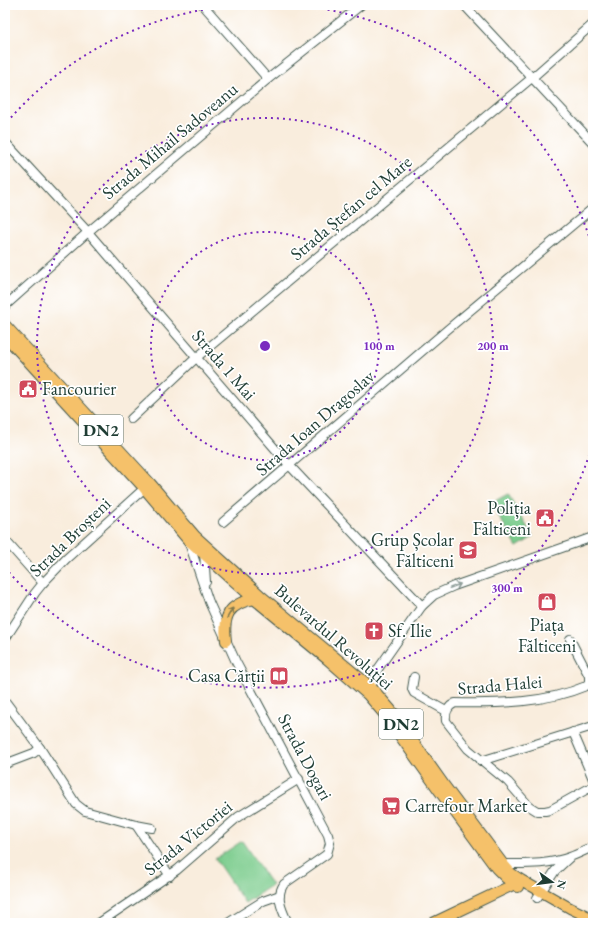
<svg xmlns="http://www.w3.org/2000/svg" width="598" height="928" viewBox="0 0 598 928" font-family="'EB Garamond',serif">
  <rect width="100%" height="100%" fill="#fff"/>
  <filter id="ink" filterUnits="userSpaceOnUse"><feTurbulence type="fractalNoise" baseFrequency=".025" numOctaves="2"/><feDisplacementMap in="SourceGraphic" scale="8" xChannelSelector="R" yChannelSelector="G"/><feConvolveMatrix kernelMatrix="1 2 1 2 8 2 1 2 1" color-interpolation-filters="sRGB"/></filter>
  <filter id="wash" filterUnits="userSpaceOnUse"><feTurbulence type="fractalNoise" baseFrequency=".012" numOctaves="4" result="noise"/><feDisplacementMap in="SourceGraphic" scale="16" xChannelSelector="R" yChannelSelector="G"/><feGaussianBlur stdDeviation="0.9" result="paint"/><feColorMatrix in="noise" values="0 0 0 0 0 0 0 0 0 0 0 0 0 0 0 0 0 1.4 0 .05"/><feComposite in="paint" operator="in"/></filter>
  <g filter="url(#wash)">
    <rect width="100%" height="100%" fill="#f9eddd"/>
    <g fill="#7ccc8d" stroke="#4e8460">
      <path d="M508,494l25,43 -16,10 -26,-44z"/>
      <path d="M242,841l30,44 -27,18 -30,-44z"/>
    </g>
  </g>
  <g filter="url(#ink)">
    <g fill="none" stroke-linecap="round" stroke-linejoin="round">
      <defs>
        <g id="minor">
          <path d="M203,5l65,74"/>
          <path d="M464,5l129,138"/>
          <path d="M5,142l83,90 202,234 132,140"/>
          <path d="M5,306l83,-74 180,-153 93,-74"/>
          <path d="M131,419l65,-61 337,-281 60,-53"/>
          <path d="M223,522l225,-193 145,-121"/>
          <path d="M5,540l38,43"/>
          <path d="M188,540l21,62 27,60 92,173 2,8 -3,11 -43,30c-9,13 -2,26 4,39"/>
          <path d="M204,552l2,30"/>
          <path d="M5,639l30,-46 8,-10 23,-24 82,-74"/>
          <path d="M570,639l19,37v6l-3,4c-40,17 -87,18 -131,17 -8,4 -10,10 -9,18l22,28 40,33 21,24 8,5h8l5,-1 43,-24"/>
          <path d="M414,677l-2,12 2,4 32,18"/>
          <path d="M369,692l9,-23 44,-63 12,-11 20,-9 139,-49"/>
          <path d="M5,701l35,47 36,56 9,7 51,14 16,3"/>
          <path d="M573,732l20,47"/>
          <path d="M481,761l112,-35"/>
          <path d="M5,764l29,-11 6,-5"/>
          <path d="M136,825l34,51"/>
          <path d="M499,866l4,-2c23,0 45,1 67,-7 8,-3 16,-7 23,-10"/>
          <path d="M537,898l18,-27 14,-13"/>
          <path d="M99,923l78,-53 61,-53 61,-38"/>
          <path d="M228,923l35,-22 17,-6"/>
        </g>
        <g id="major">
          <path d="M5,325l145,158 45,53 65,59 111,92 20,23 53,75 59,79 9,10 9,6 49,28 23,11"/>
          <path d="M5,336l139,152 44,52 66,59 73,60 41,36 17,20 53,74 58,79 10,10 12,9"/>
          <path d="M226,641c-3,-25 2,-37 28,-42"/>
          <path d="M433,923l86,-41"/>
        </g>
      </defs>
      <use href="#minor" stroke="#40574d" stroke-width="10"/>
      <use href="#major" stroke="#40574d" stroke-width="12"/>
      <use href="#minor" stroke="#fff" stroke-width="8"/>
      <use href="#major" stroke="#f5c16b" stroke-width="10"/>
    </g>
    <defs><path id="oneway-shaft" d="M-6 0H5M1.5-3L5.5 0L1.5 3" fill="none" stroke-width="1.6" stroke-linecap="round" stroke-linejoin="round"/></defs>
    <use stroke="#8f9e9a" href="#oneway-shaft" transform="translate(455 586) rotate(-21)"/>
    <use stroke="#7f784d" href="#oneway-shaft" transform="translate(230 613) rotate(-60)"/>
  </g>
  <g fill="none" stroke="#7b2cbf" stroke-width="2" stroke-dasharray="2 4">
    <circle cx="265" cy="346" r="114"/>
    <circle cx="265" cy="346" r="228"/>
    <path d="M593 443A342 342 0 0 1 7 570M7 122A342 342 0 0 1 238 5M292 5A342 342 0 0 1 593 249"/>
  </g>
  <defs>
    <symbol id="civic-square" viewBox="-11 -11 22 22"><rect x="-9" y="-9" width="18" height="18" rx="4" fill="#d1495b" stroke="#fff"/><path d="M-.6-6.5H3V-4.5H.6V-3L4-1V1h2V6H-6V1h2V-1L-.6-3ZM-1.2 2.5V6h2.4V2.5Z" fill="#fff"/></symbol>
    <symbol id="school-square" viewBox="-11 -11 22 22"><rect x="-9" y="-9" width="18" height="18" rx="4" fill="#d1495b" stroke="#fff"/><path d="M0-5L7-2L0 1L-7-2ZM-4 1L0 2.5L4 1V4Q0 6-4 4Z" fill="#fff"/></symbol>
    <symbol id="shop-square" viewBox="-11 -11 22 22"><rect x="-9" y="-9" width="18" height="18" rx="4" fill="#d1495b" stroke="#fff"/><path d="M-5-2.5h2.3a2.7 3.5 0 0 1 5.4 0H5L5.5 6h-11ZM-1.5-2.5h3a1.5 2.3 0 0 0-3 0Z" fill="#fff"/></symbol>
    <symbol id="church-square" viewBox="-11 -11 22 22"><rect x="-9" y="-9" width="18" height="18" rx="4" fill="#d1495b" stroke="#fff"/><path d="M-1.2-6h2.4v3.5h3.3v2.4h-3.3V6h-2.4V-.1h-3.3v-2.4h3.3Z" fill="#fff"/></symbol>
    <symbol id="library-square" viewBox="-11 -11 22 22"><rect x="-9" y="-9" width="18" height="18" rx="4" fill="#d1495b" stroke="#fff"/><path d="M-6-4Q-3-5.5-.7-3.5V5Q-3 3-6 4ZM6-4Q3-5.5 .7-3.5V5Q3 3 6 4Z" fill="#fff"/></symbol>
    <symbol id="supermarket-square" viewBox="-11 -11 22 22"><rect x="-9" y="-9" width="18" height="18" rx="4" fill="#d1495b" stroke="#fff"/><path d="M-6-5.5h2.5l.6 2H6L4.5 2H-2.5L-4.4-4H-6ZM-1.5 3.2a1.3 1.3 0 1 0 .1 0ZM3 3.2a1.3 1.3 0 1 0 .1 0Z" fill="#fff"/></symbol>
  </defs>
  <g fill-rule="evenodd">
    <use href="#civic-square" x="17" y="378" width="22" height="22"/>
    <use href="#civic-square" x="534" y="507" width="22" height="22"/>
    <use href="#school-square" x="457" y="539" width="22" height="22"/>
    <use href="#shop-square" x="536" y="591" width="22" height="22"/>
    <use href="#church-square" x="363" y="620" width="22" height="22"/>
    <use href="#library-square" x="268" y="665" width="22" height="22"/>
    <use href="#supermarket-square" x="380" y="795" width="22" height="22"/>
  </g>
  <g text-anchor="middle" stroke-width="3.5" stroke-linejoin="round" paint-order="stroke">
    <g fill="#fff" stroke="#627771" stroke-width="1">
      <rect x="79" y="415" width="44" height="30" rx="3"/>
      <rect x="379" y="709" width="44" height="30" rx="3"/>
    </g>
    <g font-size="17" font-weight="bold" fill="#1f3d34">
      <text x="101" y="436">DN2</text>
      <text x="401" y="730">DN2</text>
    </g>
    <g font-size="18" fill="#1f3d34" stroke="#fff">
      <text transform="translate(170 141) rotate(-40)" y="6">Strada Mihail Sadoveanu</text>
      <text transform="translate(351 208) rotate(-40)" y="6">Strada Ștefan cel Mare</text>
      <text transform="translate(224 365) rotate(49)" y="6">Strada 1 Mai</text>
      <text transform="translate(315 423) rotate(-41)" y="6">Strada Ioan Dragoslav</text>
      <text transform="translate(70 537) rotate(-44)" y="6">Strada Broșteni</text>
      <text transform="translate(334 637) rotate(41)" y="6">Bulevardul Revoluției</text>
      <text transform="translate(500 685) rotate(-5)" y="6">Strada Halei</text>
      <text transform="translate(305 757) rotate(62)" y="6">Strada Dogari</text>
      <text transform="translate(188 838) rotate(-39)" y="6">Strada Victoriei</text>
    </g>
    <g font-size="18" fill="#1f3d34" stroke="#fff" text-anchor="start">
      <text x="42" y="395">Fancourier</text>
      <text x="531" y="514" text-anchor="end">Poliția<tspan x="531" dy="21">Fălticeni</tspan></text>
      <text x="454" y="546" text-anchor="end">Grup Școlar<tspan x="454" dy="21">Fălticeni</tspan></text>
      <text x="547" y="631" text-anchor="middle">Piața<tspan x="547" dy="21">Fălticeni</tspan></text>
      <text x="388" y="637">Sf. Ilie</text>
      <text x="265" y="682" text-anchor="end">Casa Cărții</text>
      <text x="405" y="812">Carrefour Market</text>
    </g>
  </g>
  <circle cx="265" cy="346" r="6" fill="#7b2cbf" stroke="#fff" stroke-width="2"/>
  <g font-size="12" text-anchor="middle" font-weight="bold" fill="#7b2cbf" stroke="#fff" stroke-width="3.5" stroke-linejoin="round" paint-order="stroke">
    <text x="379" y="350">100 m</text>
    <text x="493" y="350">200 m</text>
    <text x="507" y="592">300 m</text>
  </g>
  <rect width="598" height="928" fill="none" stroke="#fff" stroke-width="20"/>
  <g transform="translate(552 882) rotate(104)" stroke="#ffffff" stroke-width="3" paint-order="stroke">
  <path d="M0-3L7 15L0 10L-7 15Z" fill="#1f3d34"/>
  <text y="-6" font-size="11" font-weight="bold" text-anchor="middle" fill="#1f3d34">N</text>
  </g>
</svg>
